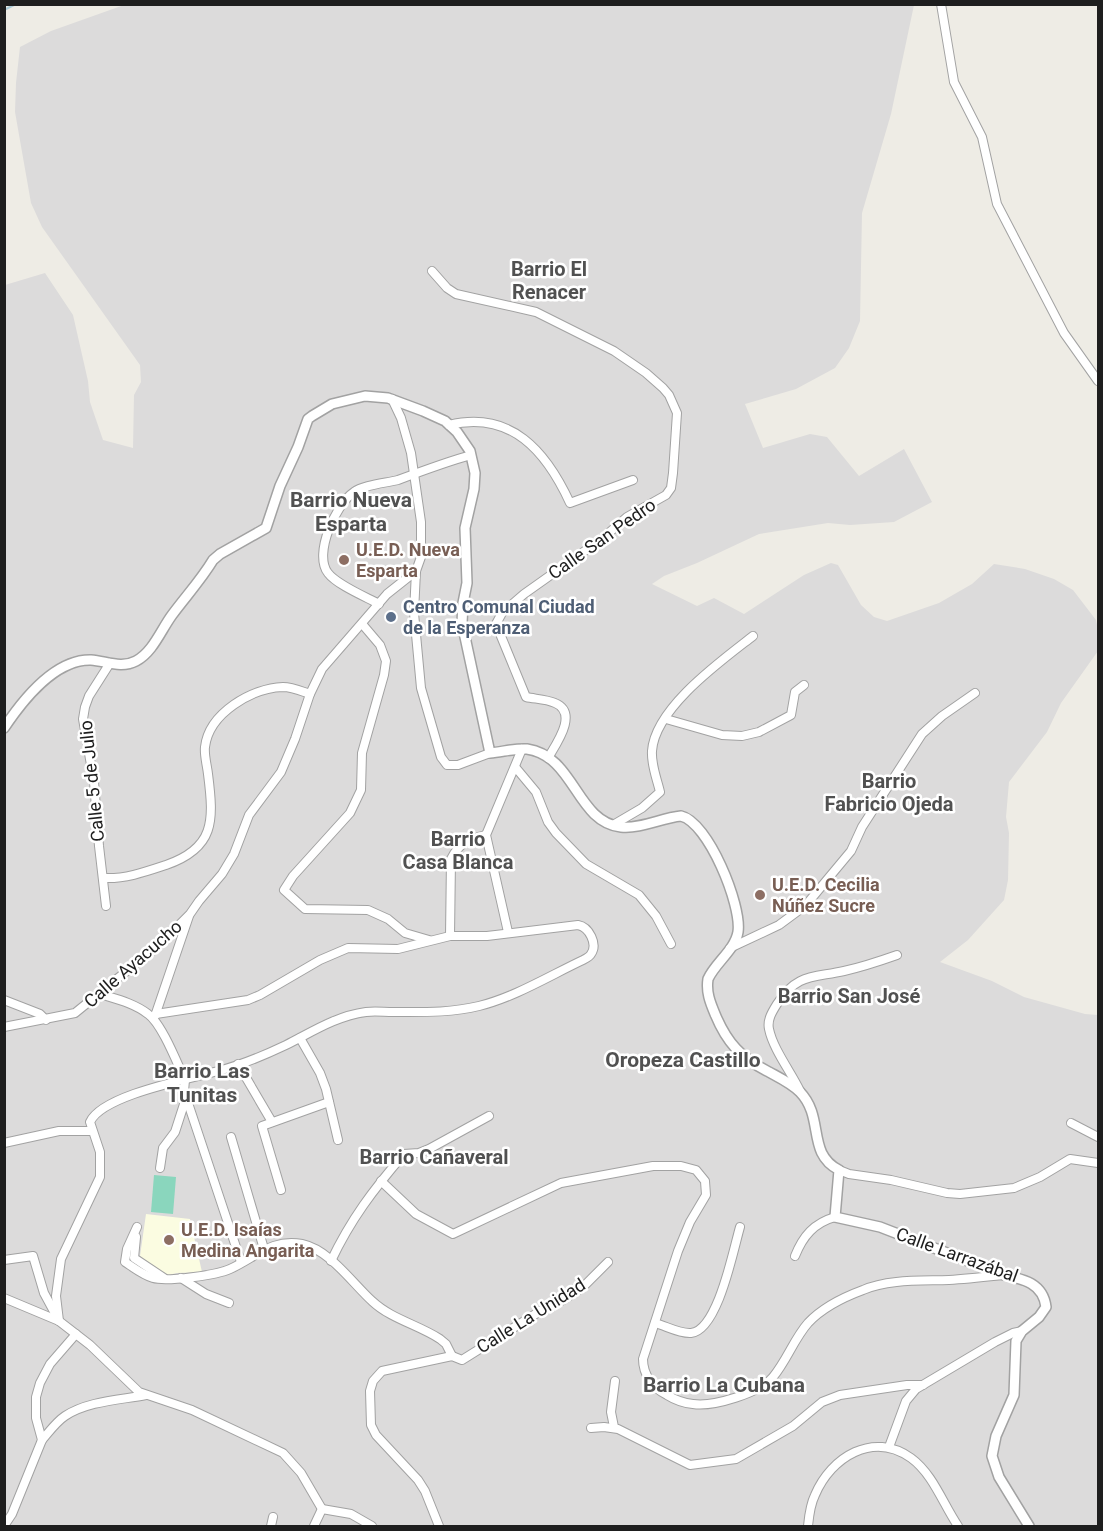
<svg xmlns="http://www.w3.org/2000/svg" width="1103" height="1531" viewBox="0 0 1103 1531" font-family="Roboto,sans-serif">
  <rect width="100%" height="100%" fill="#eeece5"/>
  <path fill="#dcdbdb" d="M124,5h790l-23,109 -29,99 -2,108 -11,27 -14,20 -39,21 -51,15 18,44 47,-14 17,3 32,39 45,-27 28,53 -38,20 -44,3 -22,-2 -69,11 -62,29 -33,13 -12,8 45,22 17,-8 30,16 60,-39 27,-12 7,2 23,40 13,12 13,4 52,-18 33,-19 22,-20 31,5 29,10 19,11 23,30 2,10v21l-37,52 -14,29 -38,50 -3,35 3,16 -1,47 -4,20 -36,40 -28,22 52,19 32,16 61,17 13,1v511h-1093v-1241l40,-12 28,42 15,66 2,21 13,38 30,8 1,-53 7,-13 -1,-17 -98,-138 -11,-24 -16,-91 1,-29 4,-36 31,-16z"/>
  <path fill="#fbfce1" d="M146,1214l44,5 12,53 -25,1 -13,3 -24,-20z"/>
  <path fill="#8ad6bd" d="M154,1175l22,2 -3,37 -22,-2z"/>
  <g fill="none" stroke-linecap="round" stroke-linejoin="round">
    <path stroke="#aacbd8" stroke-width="2" d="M4,10l12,-6"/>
    <defs>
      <g id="minor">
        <path d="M941,4l13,78 28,55 15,67 67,129 34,48"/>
        <path d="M432,271l15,17 9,6 80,18 78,39 32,22 17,15 6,7 8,18 -4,60 -2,15 -5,7 -39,22 -24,21 -79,56 -22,19 -6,11 30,73c9,2 20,2 29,6 24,10 1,41 -7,55"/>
        <path d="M392,399l9,19 10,35 10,69v35l-5,14 -2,42 7,75 20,69 6,8h11l32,-12"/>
        <path d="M449,425c62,-15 97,26 121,78l63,-23"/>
        <path d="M379,604c-13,-7 -42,-19 -51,-31 -15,-19 8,-69 26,-81 9,-7 32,-9 44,-12 24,-9 48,-18 73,-25"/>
        <path d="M363,625l17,20 6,16 -2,14 -22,78 -1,37 -11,23 -57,63 -9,14 21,19 63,1 20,9 17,14 24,7"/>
        <path d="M666,719l56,16 20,1 17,-4 32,-17 4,-23 9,-7"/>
        <path d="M516,768l20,24 12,30 8,11 30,31 53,31 17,21 15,28"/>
        <path d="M613,825l29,-17 18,-16c-3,-13 -9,-27 -8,-41 3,-43 69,-90 101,-115"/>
        <path d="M104,878c21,1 41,-6 62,-13 49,-17 48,-44 42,-91 -1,-9 -4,-19 -3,-27 4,-34 47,-59 78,-60 9,0 18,4 27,7"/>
        <path d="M106,906l-7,-60 -5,-64 -11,-63 2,-12 4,-11 21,-33"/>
        <path d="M508,932l-22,-97 36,-86"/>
        <path d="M450,936l1,-77c8,-16 18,-20 35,-24"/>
        <path d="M730,948l49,-23 27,-20 45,-54 11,-24 60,-93 20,-18 33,-23"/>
        <path d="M100,994c16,5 34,9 48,20 14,10 29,49 37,66"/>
        <path d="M4,1000l36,14 6,6"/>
        <path d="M155,1016l34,-100"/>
        <path d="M4,1027l71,-14 85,-69 30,-30 9,-13 23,-27 12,-20 15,-39 32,-43 14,-33 15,-45 12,-25 65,-75 29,-23"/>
        <path d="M300,1038l20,35 6,16 12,51"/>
        <path d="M238,1064l34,58"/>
        <path d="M185,1080l-1,11 57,171"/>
        <path d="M800,1091c-9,-19 -27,-42 -31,-62 -2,-9 3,-17 8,-25 20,-31 36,-26 67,-33 18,-4 36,-10 53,-16"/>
        <path d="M1071,1123l27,14"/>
        <path d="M231,1137l33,112"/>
        <path d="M4,1143l55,-12h33"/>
        <path d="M160,1168l3,-20 12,-16 11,-34"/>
        <path d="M839,1170l10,4 42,6 56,13 13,1 54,-6 26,-11 30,-18 28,4"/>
        <path d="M381,1181l35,33 37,20 108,-51 92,-17h28l15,4 9,11 1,14 -16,27 -12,29 -35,108c0,16 10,29 24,36 8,5 16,8 26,9 20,3 67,-11 80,-27 14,-17 21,-38 35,-54 14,-15 36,-26 55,-33 25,-11 58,-9 86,-10 18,-1 36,-3 55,-5"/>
        <path d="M281,1190l-19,-64 67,-24"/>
        <path d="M137,1227l-10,22 -2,13c9,6 18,13 28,16 14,4 64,-3 77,-9 25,-11 42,-31 72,-25 28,6 50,39 70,57 19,18 47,24 68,38l6,5 6,12"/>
        <path d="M136,1237l-2,21 30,20"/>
        <path d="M795,1256c8,-20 19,-33 40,-39"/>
        <path d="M4,1260l29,-4 11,37 13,24"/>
        <path d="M331,1261c20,-42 42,-71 73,-107l15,-1 10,-4 60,-33"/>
        <path d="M181,1278l25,16 23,9"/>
        <path d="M4,1298l55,23 31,24 49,47 53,18 91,43 18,20 21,36"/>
        <path d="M59,1321l-3,-25 5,-37 39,-82v-25l-10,-30c12,-27 99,-43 128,-51 23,-6 47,-16 68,-26 26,-13 50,-29 80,-33 8,-1 18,0 27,0 29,0 57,1 86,-6 36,-9 70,-30 104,-46 2,-1 7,-4 8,-6 7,-10 -2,-27 -13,-29l-91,11h-37l-52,13 -50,-1 -28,12 -60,35 -12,5 -92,14"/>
        <path d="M655,1323c11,3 25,11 36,10 27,-3 42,-82 49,-106"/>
        <path d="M614,1427l-3,-15 4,-31"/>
        <path d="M591,1428l13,-1 14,2 72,36 46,-6 57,-33 29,-24 18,-7 67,-10h16"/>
        <path d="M42,1440c7,-8 14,-18 23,-24 23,-15 55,-16 81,-21"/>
        <path d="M889,1447l17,-46 10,-12 79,-47 18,-9 9,-2"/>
        <path d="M322,1509l29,5 21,12"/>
        <path d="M4,1526l8,-12 30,-74 -6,-22v-21l4,-14 10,-19 26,-30"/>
        <path d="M271,1526l2,-9"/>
        <path d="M314,1526l8,-17"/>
        <path d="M439,1526l-14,-35 -7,-11 -42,-45 -5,-10 -1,-34 3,-10 9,-10 70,-15 10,4 80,-50 21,-10 20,-13 25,-25"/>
        <path d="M808,1526c1,-10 2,-21 7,-31 16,-38 58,-64 96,-37 22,16 32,46 47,68"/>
      </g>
      <path id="tertiary" d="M4,728c18,-27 51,-69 87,-68 15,1 30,9 45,1 17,-9 25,-31 36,-46 14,-19 29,-35 41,-55l7,-6 46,-26 14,-42 18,-39 10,-28 4,-3 20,-12 33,-8 23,2 35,13 22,10 12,11 13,19 5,22 -1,16 -9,39 2,55 -4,20 -1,20 28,130c12,-1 26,-5 37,-4 48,7 49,73 94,78 20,2 40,-9 60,-11 27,6 61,89 57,116 -3,18 -23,31 -30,47 -2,13 2,23 7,35 12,29 26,44 54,58 11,6 22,11 31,20 25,26 6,61 39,78l-4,47 45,10 124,48c19,4 39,8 42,32l-7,10 -17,14 -6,10 -2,54 -18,41 -4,20 7,21 30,49"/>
    </defs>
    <use href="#minor" stroke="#a2a2a2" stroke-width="10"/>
    <use href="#tertiary" stroke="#a2a2a2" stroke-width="12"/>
    <use href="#minor" stroke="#fff" stroke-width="8"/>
    <use href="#tertiary" stroke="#fff" stroke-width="9"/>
  </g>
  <g fill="#8d6e63" stroke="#fff" stroke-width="2">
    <circle cx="344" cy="560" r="6"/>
    <circle cx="760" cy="895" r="6"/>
    <circle cx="169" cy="1240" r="6"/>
  </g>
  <circle fill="#5c6f8a" stroke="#fff" stroke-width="2" cx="391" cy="617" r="6"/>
  <g text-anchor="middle" stroke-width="5" stroke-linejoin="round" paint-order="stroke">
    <g font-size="18" fill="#1e1e1e" stroke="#fff">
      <text transform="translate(602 539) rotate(-35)" y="6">Calle San Pedro</text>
      <text transform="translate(92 781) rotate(-96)" y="6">Calle 5 de Julio</text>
      <text transform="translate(133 964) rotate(-41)" y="6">Calle Ayacucho</text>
      <text transform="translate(957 1255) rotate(20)" y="6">Calle Larrazábal</text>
      <text transform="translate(531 1316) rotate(-32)" y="6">Calle La Unidad</text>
    </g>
    <g font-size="18" font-weight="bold" fill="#785e54" stroke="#fff" text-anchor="start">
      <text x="356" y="556">U.E.D. Nueva<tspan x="356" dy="21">Esparta</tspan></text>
      <text x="772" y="891">U.E.D. Cecilia<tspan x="772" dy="21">Núñez Sucre</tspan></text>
      <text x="181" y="1236">U.E.D. Isaías<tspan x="181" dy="21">Medina Angarita</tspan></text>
    </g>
    <g font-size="18" font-weight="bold" fill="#4e5e75" stroke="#fff" text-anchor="start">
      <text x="403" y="613">Centro Comunal Ciudad<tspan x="403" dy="21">de la Esperanza</tspan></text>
    </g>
    <g font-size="20" font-weight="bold" fill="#515151" stroke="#fff">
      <text x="549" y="276">Barrio El<tspan x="549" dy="23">Renacer</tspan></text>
      <text x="889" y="788">Barrio<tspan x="889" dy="23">Fabricio Ojeda</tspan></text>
      <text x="458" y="846">Barrio<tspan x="458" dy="23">Casa Blanca</tspan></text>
      <text x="849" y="1003">Barrio San José</text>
      <text x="434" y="1164">Barrio Cañaveral</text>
    </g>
    <g font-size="21" font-weight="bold" fill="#515151" stroke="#fff">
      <text x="351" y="507">Barrio Nueva<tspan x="351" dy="24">Esparta</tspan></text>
      <text x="683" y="1067">Oropeza Castillo</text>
      <text x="202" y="1078">Barrio Las<tspan x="202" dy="24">Tunitas</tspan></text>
      <text x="724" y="1392">Barrio La Cubana</text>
    </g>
  </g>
  <rect width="1103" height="1531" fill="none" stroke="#1e1e1e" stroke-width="12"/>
</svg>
